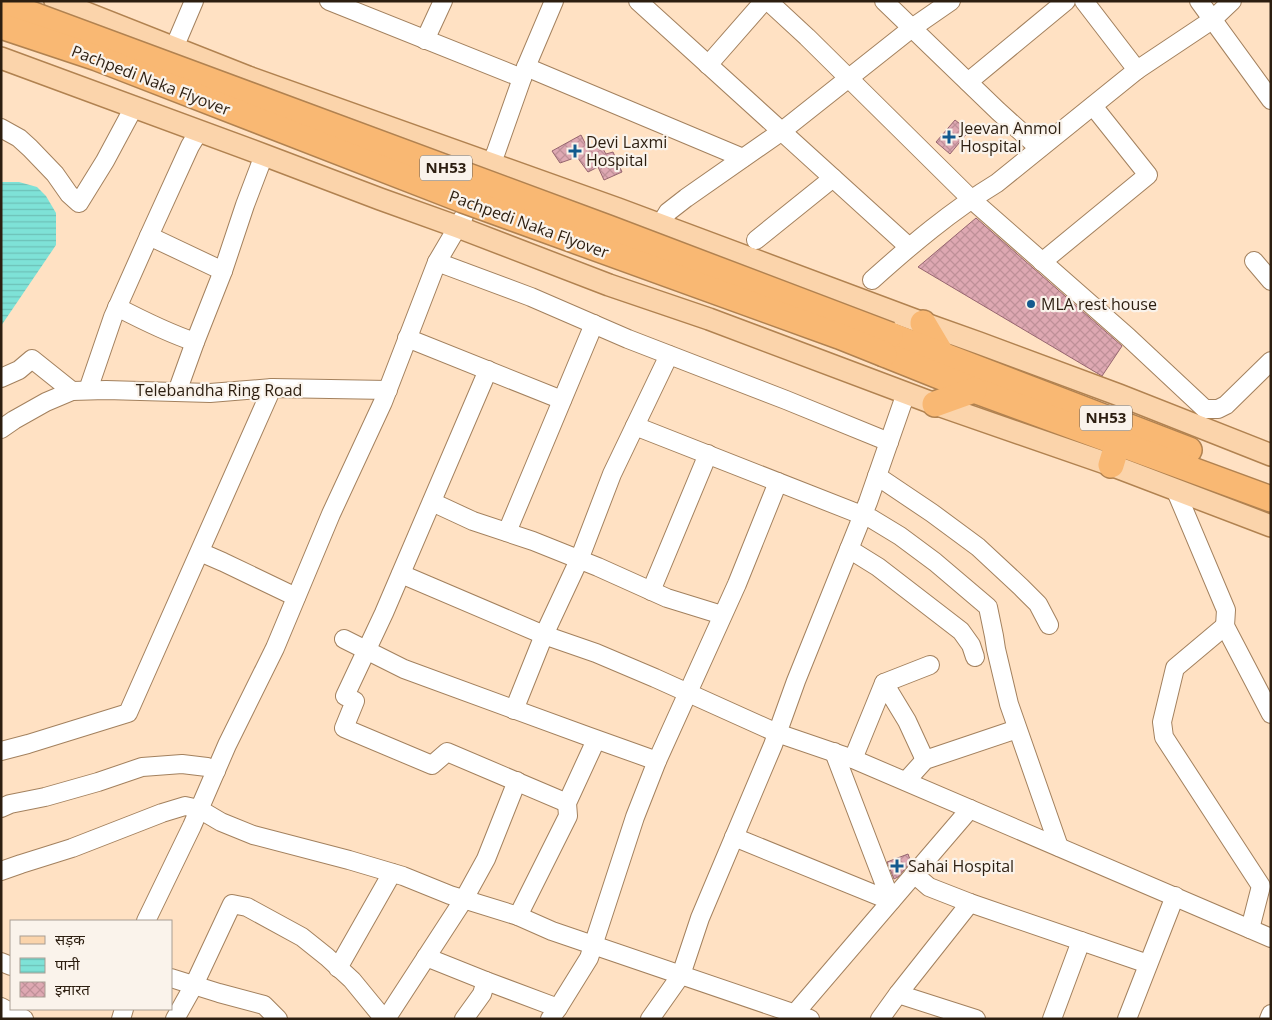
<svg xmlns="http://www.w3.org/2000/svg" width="1272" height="1020" viewBox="0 0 1272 1020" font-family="'Open Sans','Noto Sans Devanagari',sans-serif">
  <defs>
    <pattern id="water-rules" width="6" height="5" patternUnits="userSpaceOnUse" patternTransform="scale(1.25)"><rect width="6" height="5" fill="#7ee2d7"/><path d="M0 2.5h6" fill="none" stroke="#6dc1b8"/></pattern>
    <pattern id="building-cross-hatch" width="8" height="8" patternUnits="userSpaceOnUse" patternTransform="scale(1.25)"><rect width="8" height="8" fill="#dea8b2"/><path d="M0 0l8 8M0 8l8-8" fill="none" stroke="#bf9098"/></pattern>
  </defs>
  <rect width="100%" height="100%" fill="#ffe1c3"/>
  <path fill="url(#water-rules)" d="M1,182h18l18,5 9,9 10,17v32l-55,81z"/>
  <g fill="url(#building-cross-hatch)" stroke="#96656f">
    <path d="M955,120l14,11 -19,23 -14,-12z"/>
    <path d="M581,135l7,14 12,-5 6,10 7,-2 9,20 -18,8 -6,-13 -10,5 -11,-15 -17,6 -8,-12z"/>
    <path d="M976,218l146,128 -20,30 -184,-109z"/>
    <path d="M908,854l3,8 -13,15 -4,2 -7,-17z"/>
  </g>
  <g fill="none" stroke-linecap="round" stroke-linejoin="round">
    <defs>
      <g id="minor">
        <path d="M329,1l193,77"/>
        <path d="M638,1l271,246"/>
        <path d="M768,1l39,36 164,162 157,138 77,72h13l8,-4 45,-44"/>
        <path d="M884,1l114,110 41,37"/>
        <path d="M1084,1l53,69"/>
        <path d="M1199,1l72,99"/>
        <path d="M425,40l18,-39"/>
        <path d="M174,48l20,-47"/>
        <path d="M708,65l56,-64"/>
        <path d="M526,67l217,91"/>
        <path d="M968,82l98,-81"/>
        <path d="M1,128l18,10 11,10 25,26 14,20 10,9 26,-42 29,-54"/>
        <path d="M487,171l9,-19 30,-85 28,-66"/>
        <path d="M660,225l8,-13 18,-14 96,-67 130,-103 39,-27"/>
        <path d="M149,236l74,35"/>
        <path d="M756,240l77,-62"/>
        <path d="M1254,261l17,20"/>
        <path d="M437,262l94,35 97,42 158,61 103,42"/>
        <path d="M1042,262l106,-87 -55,-69"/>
        <path d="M872,280c39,-35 79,-69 125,-97l140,-113 75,-50 20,-19"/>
        <path d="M117,307c25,13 51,26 78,35"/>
        <path d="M407,338l155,62"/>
        <path d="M488,370l-104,243 -39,83 10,5 -11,27 88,37 15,-13 120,51"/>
        <path d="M1,378l18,-8 13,-11 40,32"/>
        <path d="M88,390l25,-73 36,-81 41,-90 9,-15"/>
        <path d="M177,392l18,-50 28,-71 22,-66 19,-50"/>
        <path d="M635,426l237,93 28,17 35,26 53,45 6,29 2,13 13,55 50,143"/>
        <path d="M1,429l13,-9 32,-18 26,-11 34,-1 104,3 62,-5 116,2"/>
        <path d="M877,476l55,37 46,34 43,40 17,17 11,21"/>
        <path d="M1175,489l51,121 -1,16 46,88"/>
        <path d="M432,502l41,19 60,20 65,26 69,31 55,17"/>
        <path d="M507,532l87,-208"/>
        <path d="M849,549l29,18 83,64 10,14 4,12"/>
        <path d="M200,552l23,10 73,35"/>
        <path d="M401,574l143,61 52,18 59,25 122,55 76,26 418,179"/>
        <path d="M651,591l57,-137"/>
        <path d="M1225,626l-50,42 -13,54 2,15 97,149 -11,43"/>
        <path d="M344,639l60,30 183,67 70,25"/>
        <path d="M884,683l46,-18"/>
        <path d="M514,710l30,-75 35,-75 33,-86 57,-119"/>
        <path d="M1,751l27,-7 100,-31 144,-325"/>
        <path d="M853,759l31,-76 23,38 18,39"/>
        <path d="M906,781l19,-21 92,-31"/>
        <path d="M1,808l9,-4 35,-7 53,-15 44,-15 40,-3 25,3 9,4"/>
        <path d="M734,837l157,64 -57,-149"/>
        <path d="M1,871l20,-7 51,-16 90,-35 23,-7 14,3 22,13 32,13 96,25 54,16 47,19 68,21 34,15 258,88"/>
        <path d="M914,874l15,13 41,16 178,61"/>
        <path d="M518,916l50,-100 -1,-13 29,-63"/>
        <path d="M146,921l46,-95 35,-81 48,-97 56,-134 52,-112 54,-140 27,-46"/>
        <path d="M426,957l60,24 72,27"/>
        <path d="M1,962l10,4"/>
        <path d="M338,968l54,-95"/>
        <path d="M171,978l48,15 45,12 14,14"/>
        <path d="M898,994l78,25"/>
        <path d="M1,1007l23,12"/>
        <path d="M121,1019l3,-10"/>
        <path d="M175,1019l19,-34 38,-81 15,3 55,30 25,20 25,23 32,39"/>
        <path d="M386,1019l78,-120 22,-40 31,-78"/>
        <path d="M464,1019l18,-25 4,-13"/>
        <path d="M550,1019l8,-11 31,-50 46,-141 22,-56 80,-177 41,-102"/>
        <path d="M650,1019l31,-44 19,-57 73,-173 23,-64 72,-179 38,-109"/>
        <path d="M790,1019l180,-210"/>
        <path d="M880,1019l18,-25 72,-91"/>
        <path d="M1052,1019l29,-78"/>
        <path d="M1127,1019l48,-123"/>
        <path d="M1269,1019l2,-5"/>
      </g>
      <g id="major">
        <path d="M55,1l16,6 177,70 370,132 305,114 56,20 140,52 152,60"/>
        <path d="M1,58l263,97 116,44 78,28 151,58 100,34 226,85 176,61 160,61"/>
      </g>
      <g id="highway">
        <path d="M923,323l19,32"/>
        <path d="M890,335l299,115"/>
        <path d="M884,354l90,36 297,109"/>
        <path d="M935,404l39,-14"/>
        <path d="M1111,465l7,-23"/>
      </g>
    </defs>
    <use href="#minor" stroke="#a3815e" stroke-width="20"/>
    <use href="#major" stroke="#b18250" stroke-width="24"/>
    <use href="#highway" stroke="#b18250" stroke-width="28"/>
    <use href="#minor" stroke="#fff" stroke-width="18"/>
    <use href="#major" stroke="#fbd4ab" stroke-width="21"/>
    <use href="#highway" stroke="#f9b873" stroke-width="25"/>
    <defs>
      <g id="highway-bridge">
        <path d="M1,3l607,225 282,107"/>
        <path d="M1,26l96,32 366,142 376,136 45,18"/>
      </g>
    </defs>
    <use href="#highway-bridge" stroke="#b18250" stroke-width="28" stroke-linecap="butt"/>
    <use href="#highway-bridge" stroke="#f9b873" stroke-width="25"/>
  </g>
  <g fill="#145a8e" stroke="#faf3eb" stroke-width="2">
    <path d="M946.5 129.5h5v5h5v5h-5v5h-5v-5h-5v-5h5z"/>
    <path d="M572.5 143.5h5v5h5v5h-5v5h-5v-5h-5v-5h5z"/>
    <circle cx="1031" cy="304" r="5"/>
    <path d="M894.5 858.5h5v5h5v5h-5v5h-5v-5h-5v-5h5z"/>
  </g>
  <g text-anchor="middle" stroke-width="4.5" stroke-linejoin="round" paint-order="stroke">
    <g fill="#faf3eb" stroke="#6a5e52" stroke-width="1">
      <rect x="420" y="155.5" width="52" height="25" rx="4"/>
      <rect x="1080" y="405.5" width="52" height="25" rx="4"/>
    </g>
    <g font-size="15" font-weight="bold" fill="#2c1e10">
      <text x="446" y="173">NH53</text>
      <text x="1106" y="423">NH53</text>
    </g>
    <g font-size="16" fill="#2c1e10" stroke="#faf3eb">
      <text transform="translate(151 80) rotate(21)" y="6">Pachpedi Naka Flyover</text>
      <text transform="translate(529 224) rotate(20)" y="6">Pachpedi Naka Flyover</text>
      <text x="219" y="396">Telebandha Ring Road</text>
    </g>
    <g font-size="16" fill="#2c1e10" stroke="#faf3eb" text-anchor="start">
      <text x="960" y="134">Jeevan Anmol<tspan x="960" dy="18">Hospital</tspan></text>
      <text x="586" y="148">Devi Laxmi<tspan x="586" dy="18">Hospital</tspan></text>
      <text x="1041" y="310">MLA rest house</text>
      <text x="908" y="872">Sahai Hospital</text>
    </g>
  </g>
  <rect width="1272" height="1020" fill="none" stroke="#2c1e10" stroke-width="5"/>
  <rect x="10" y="920" width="162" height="90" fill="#faf3eb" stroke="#a89e93"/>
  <rect x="20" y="936" width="25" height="8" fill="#fbd4ab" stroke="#a89e93"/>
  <text x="55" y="945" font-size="15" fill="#2c1e10">सड़क</text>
  <rect x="20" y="958" width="25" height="15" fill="url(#water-rules)" stroke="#a89e93"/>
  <text x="55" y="970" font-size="15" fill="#2c1e10">पानी</text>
  <rect x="20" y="982" width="25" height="15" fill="url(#building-cross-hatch)" stroke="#a89e93"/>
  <text x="55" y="995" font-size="15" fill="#2c1e10">इमारत</text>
</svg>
